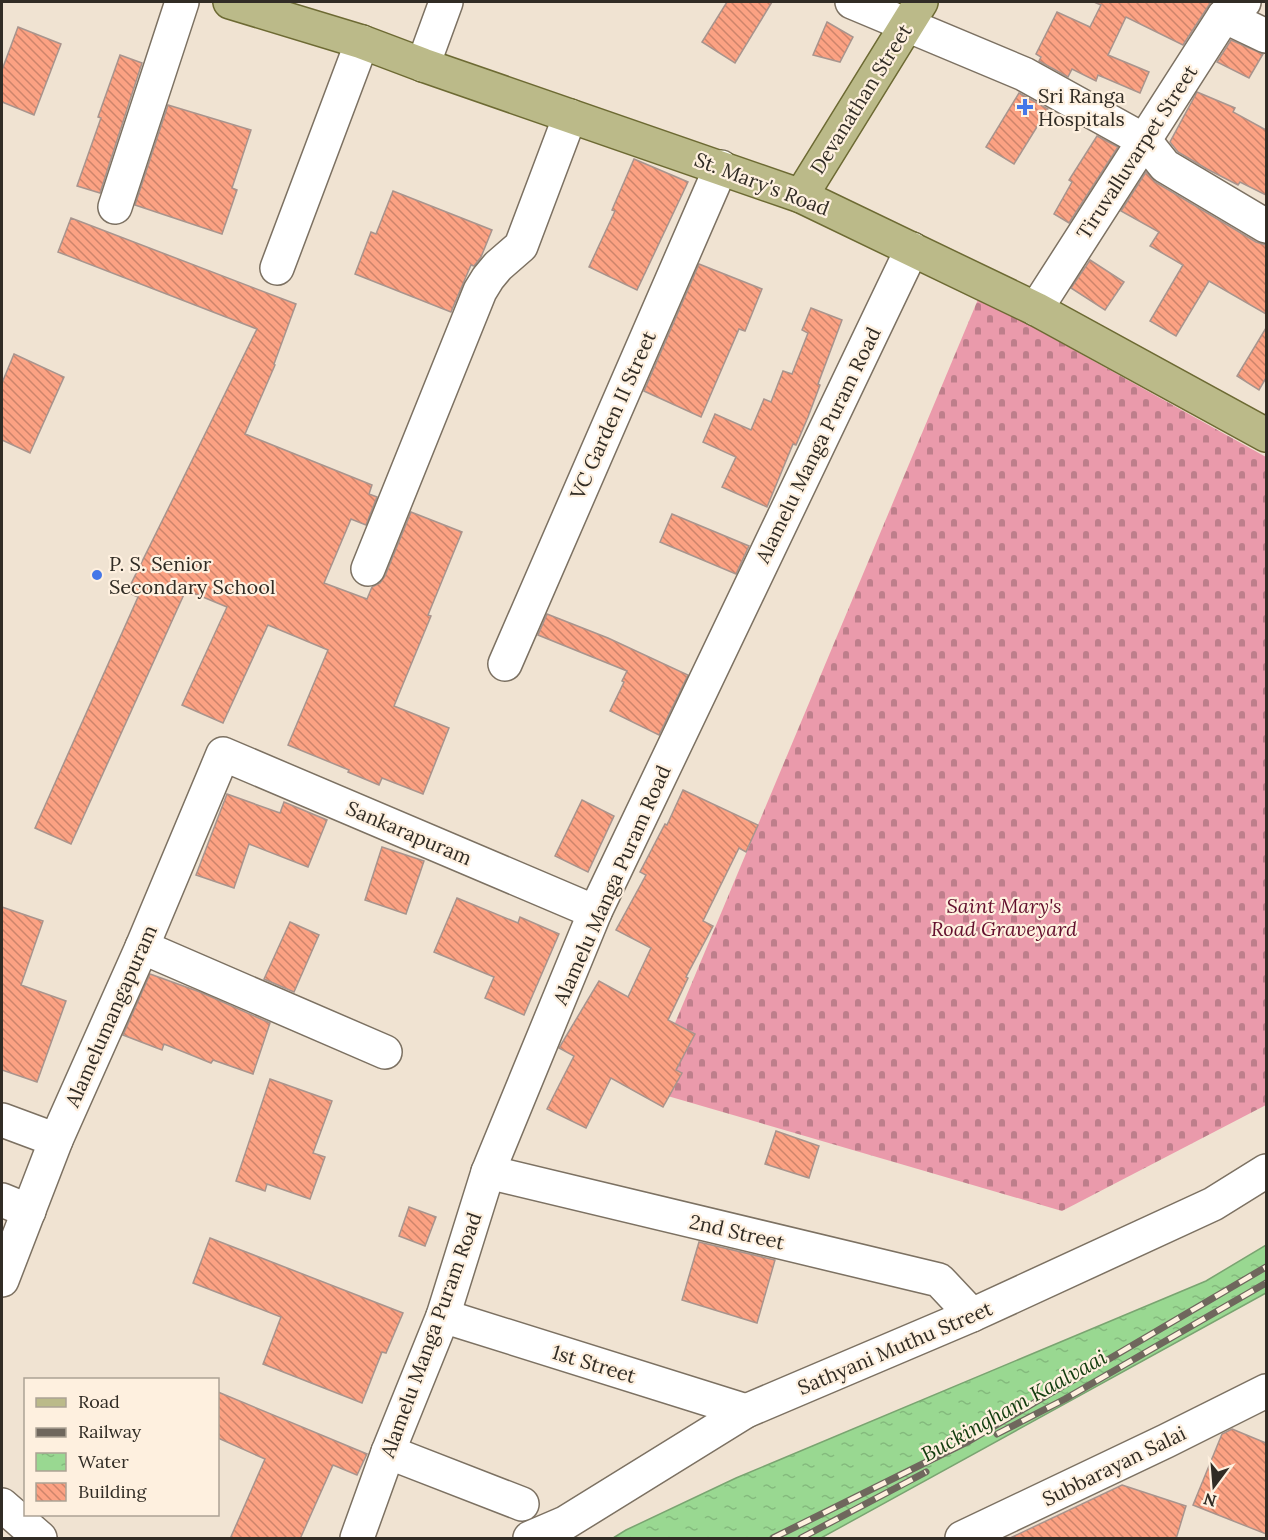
<svg xmlns="http://www.w3.org/2000/svg" width="1268" height="1540" viewBox="0 0 1268 1540" font-family="Lora,serif">
  <defs>
    <pattern id="cemetery-stones" width="16" height="16" patternUnits="userSpaceOnUse" patternTransform="scale(1.5)"><rect width="16" height="16" fill="#ea9aab"/><path d="M2 7V4a2 2 0 0 1 4 0v3zM10 15v-3a2 2 0 0 1 4 0v3z" fill="#be7e8b"/></pattern>
    <pattern id="water-ripples" width="26" height="14" patternUnits="userSpaceOnUse" patternTransform="scale(1.5)"><rect width="26" height="14" fill="#99d891"/><path d="M2 4q2-2 4 0t4 0M15 11q2-2 4 0t4 0" fill="none" stroke="#84ba7d"/></pattern>
    <pattern id="building-back-hatch" width="6" height="6" patternUnits="userSpaceOnUse" patternTransform="scale(1.5)"><rect width="6" height="6" fill="#fca283"/><path d="M-1 5l2 2M0 0l6 6M5-1l2 2" fill="none" stroke="#cd846b"/></pattern>
  </defs>
  <rect width="100%" height="100%" fill="#f0e3d2"/>
  <path fill="url(#cemetery-stones)" d="M979,297l287,160v648l-204,106 -415,-121z"/>
  <path fill="url(#water-ripples)" stroke="#7aa471" stroke-width="1.5" d="M1266,1245v48l-445,245h-208l13,-8 110,-52 470,-197z"/>
  <g fill="url(#building-back-hatch)" stroke="#a8948d" stroke-width="1.5">
    <path d="M727,2h45l-37,61 -33,-21z"/>
    <path d="M1094,2h117l-28,43 -57,-28 -18,38 41,17 -9,21 -42,-18 -2,6 -24,-12 -4,8 -29,-16 2,-4 -5,-3 21,-42 33,15 11,-22z"/>
    <path d="M827,22l26,15 -13,25 -27,-7z"/>
    <path d="M18,27l43,17 -27,71 -32,-13v-32z"/>
    <path d="M1231,40l32,14 -14,24 -32,-16z"/>
    <path d="M120,55l22,8 -42,130 -23,-7 24,-68 -3,-1z"/>
    <path d="M1197,92l38,16 -2,4 33,18v65l-26,-13 -2,3 -31,-16 -29,-17 -8,-10z"/>
    <path d="M1019,93l29,16 -34,55 -28,-17z"/>
    <path d="M168,105l83,25 -19,58 5,2 -15,44 -87,-29z"/>
    <path d="M1097,136l21,11 -49,76 -15,-9 18,-32 -3,-2z"/>
    <path d="M634,159l54,23 -51,108 -48,-23 26,-56 -3,-1z"/>
    <path d="M1146,172l9,10 101,60 10,3v69l-57,-33 -33,55 -26,-15 33,-56 -33,-19 9,-14 -38,-21z"/>
    <path d="M393,191l99,39 -11,27 -7,9 -3,-1 -20,47 -96,-38 16,-42 5,2z"/>
    <path d="M71,218l225,86 -22,60 1,1 -30,69 127,51 -3,9 8,3 -11,28 -15,-6 -27,64 43,16 5,-12 8,-4 5,-7 26,-64 51,20 -34,83 3,1 -37,90 55,22 -26,66 -41,-16 -3,7 -31,-13 1,-2 -61,-25 40,-95 -60,-25 -45,98 -41,-18 45,-98 -41,-17 -115,254 -36,-16 103,-231 -11,-5 130,-263 -199,-77z"/>
    <path d="M1090,260l34,22 -19,28 -34,-22z"/>
    <path d="M699,264l63,25 -17,42 -6,-2 -38,88 -57,-26z"/>
    <path d="M811,308l31,12 -24,64 2,1 -12,32 -12,28 -3,-1 -26,63 -45,-20 14,-30 -33,-15 12,-28 36,16 13,-31 7,3 12,-31 9,3 16,-41 -6,-3z"/>
    <path d="M1266,328v50l-7,12 -22,-14z"/>
    <path d="M14,354l50,23 -34,76 -28,-13v-57z"/>
    <path d="M672,514l77,32 -13,28 -76,-32z"/>
    <path d="M547,614l61,24 80,37 -29,60 -49,-24 14,-29 -2,-1 5,-10 -89,-36z"/>
    <path d="M683,790l75,35 -12,27 -7,-4 -36,73 10,5 -27,51 2,1 -20,42 27,14 -19,36 6,3 -19,34 -52,-29 -25,50 -39,-19 27,-53 -15,-8 40,-67 29,16 23,-49 -35,-18 30,-55 -6,-3 25,-48 2,1z"/>
    <path d="M227,794l53,19 4,-11 43,18 -19,47 -59,-23 -15,44 -38,-13z"/>
    <path d="M582,800l32,16 -26,56 -33,-16z"/>
    <path d="M382,847l42,14 -18,53 -41,-14z"/>
    <path d="M457,898l61,25 2,-6 39,17 -35,81 -39,-17 9,-21 -60,-25z"/>
    <path d="M2,907l41,14 -22,64 45,16 -29,81 -35,-12z"/>
    <path d="M290,922l29,13 -25,57 -30,-13z"/>
    <path d="M150,974l50,18 70,31 -17,51 -40,-14 -2,3 -47,-19 -2,6 -39,-15z"/>
    <path d="M270,1079l62,22 -19,52 12,4 -15,42 -43,-15 -2,7 -29,-10z"/>
    <path d="M776,1131l43,15 -10,32 -44,-14z"/>
    <path d="M409,1207l27,10 -11,29 -26,-10z"/>
    <path d="M210,1238l193,75 -17,40 -4,-1 -20,51 -99,-39 18,-47 -88,-34z"/>
    <path d="M699,1242l76,18 -18,63 -75,-23z"/>
    <path d="M218,1392l149,62 -10,21 -24,-10 -33,74h-70l35,-80 -47,-21z"/>
    <path d="M1232,1429l34,14v91l-73,-29 29,-71z"/>
    <path d="M1122,1485l64,21 -10,33h-168z"/>
  </g>
  <g fill="none" stroke-linecap="round" stroke-linejoin="round">
    <defs>
      <g id="minor">
        <path d="M852,2l172,72 121,67 20,25 101,60"/>
        <path d="M1224,16l42,20"/>
        <path d="M423,65l23,-63"/>
        <path d="M115,207l67,-205"/>
        <path d="M277,268l85,-226"/>
        <path d="M1036,309l188,-293 20,-14"/>
        <path d="M368,569l112,-278 8,-13 10,-12 23,-20 49,-130"/>
        <path d="M505,664l216,-497"/>
        <path d="M142,947l243,105"/>
        <path d="M2,1120l54,20"/>
        <path d="M488,1172l451,108 33,35"/>
        <path d="M2,1200l27,11"/>
        <path d="M2,1280l54,-140 86,-193 81,-193 372,158"/>
        <path d="M443,1316l303,95"/>
        <path d="M388,1452l134,52"/>
        <path d="M2,1505l38,33"/>
        <path d="M357,1538l31,-86 55,-136 45,-144 107,-260 317,-663"/>
        <path d="M530,1538l35,-15 181,-112 226,-96 241,-111 53,-33"/>
        <path d="M962,1538l204,-97 100,-50"/>
      </g>
      <g id="major">
        <path d="M230,2l132,40 61,23 378,131 235,113 230,126"/>
        <path d="M801,196l120,-194"/>
      </g>
    </defs>
    <use href="#minor" stroke="#7c7162" stroke-width="36"/>
    <use href="#major" stroke="#6d6a33" stroke-width="36"/>
    <use href="#minor" stroke="#fff" stroke-width="33"/>
    <use href="#major" stroke="#bbba89" stroke-width="33"/>
    <defs>
      <g id="rail">
        <path d="M997,1434l68,-35 201,-116"/>
        <path d="M773,1538l196,-97 297,-174"/>
        <path d="M801,1538l125,-66"/>
      </g>
    </defs>
    <use href="#rail" stroke="#6f675d" stroke-width="7"/>
    <use href="#rail" stroke="#fef0df" stroke-width="4.5" stroke-dasharray="14" stroke-linecap="butt"/>
  </g>
  <g fill="#4577e8" stroke="#fef0df" stroke-width="2">
    <path d="M1022 98h6v6h6v6h-6v6h-6v-6h-6v-6h6z"/>
    <circle cx="97" cy="575" r="6"/>
  </g>
  <g text-anchor="middle" stroke-width="4.5" stroke-linejoin="round" paint-order="stroke">
    <g font-size="20" fill="#312c25" stroke="#fef0df" text-anchor="start">
      <text x="1038" y="103">Sri Ranga<tspan x="1038" dy="23">Hospitals</tspan></text>
      <text x="109" y="571">P. S. Senior<tspan x="109" dy="23">Secondary School</tspan></text>
    </g>
    <g font-size="20" fill="#312c25" stroke="#fef0df">
      <text transform="translate(861 99) rotate(-58)" y="7">Devanathan Street</text>
      <text transform="translate(1137 152) rotate(-57)" y="7">Tiruvalluvarpet Street</text>
      <text transform="translate(762 184) rotate(21)" y="7">St. Mary's Road</text>
      <text transform="translate(613 415) rotate(-66)" y="7">VC Garden II Street</text>
      <text transform="translate(818 445) rotate(-64)" y="7">Alamelu Manga Puram Road</text>
      <text transform="translate(409 833) rotate(23)" y="7">Sankarapuram</text>
      <text transform="translate(612 885) rotate(-66)" y="7">Alamelu Manga Puram Road</text>
      <text transform="translate(111 1016) rotate(-66)" y="7">Alamelumangapuram</text>
      <text transform="translate(737 1232) rotate(13)" y="7">2nd Street</text>
      <text transform="translate(431 1335) rotate(-70)" y="7">Alamelu Manga Puram Road</text>
      <text transform="translate(895 1348) rotate(-23)" y="7">Sathyani Muthu Street</text>
      <text transform="translate(594 1364) rotate(17)" y="7">1st Street</text>
      <text transform="translate(1114 1466) rotate(-26)" y="7">Subbarayan Salai</text>
    </g>
    <g font-size="20" font-style="italic" fill="#620e2c" stroke="#fef0df">
      <text x="1004" y="913">Saint Mary's<tspan x="1004" dy="23">Road Graveyard</tspan></text>
    </g>
    <g font-size="21" font-style="italic" fill="#123c0d" stroke="#fef0df">
      <text transform="translate(1014 1406) rotate(-29)" y="7">Buckingham Kaalvaai</text>
    </g>
  </g>
  <rect width="1268" height="1540" fill="none" stroke="#312c25" stroke-width="6"/>
  <rect x="24" y="1378" width="195" height="138" fill="#fef0df" stroke="#aca295" stroke-width="1.5"/>
  <rect x="36" y="1398" width="30" height="9" fill="#bbba89" stroke="#aca295" stroke-width="1.5"/>
  <text x="78" y="1408" font-size="18" fill="#312c25">Road</text>
  <rect x="36" y="1428" width="30" height="9" fill="#6f675d" stroke="#aca295" stroke-width="1.5"/>
  <text x="78" y="1438" font-size="18" fill="#312c25">Railway</text>
  <rect x="36" y="1453" width="30" height="18" fill="url(#water-ripples)" stroke="#aca295" stroke-width="1.5"/>
  <text x="78" y="1468" font-size="18" fill="#312c25">Water</text>
  <rect x="36" y="1483" width="30" height="18" fill="url(#building-back-hatch)" stroke="#aca295" stroke-width="1.5"/>
  <text x="78" y="1498" font-size="18" fill="#312c25">Building</text>
  <g transform="translate(1214 1486) rotate(196)" stroke="#fef0df" stroke-width="4.5" paint-order="stroke">
  <path d="M0-4.5L10 22L0 15L-10 22Z" fill="#312c25"/>
  <text y="-9" font-size="16" font-weight="bold" text-anchor="middle" fill="#312c25">N</text>
  </g>
</svg>
